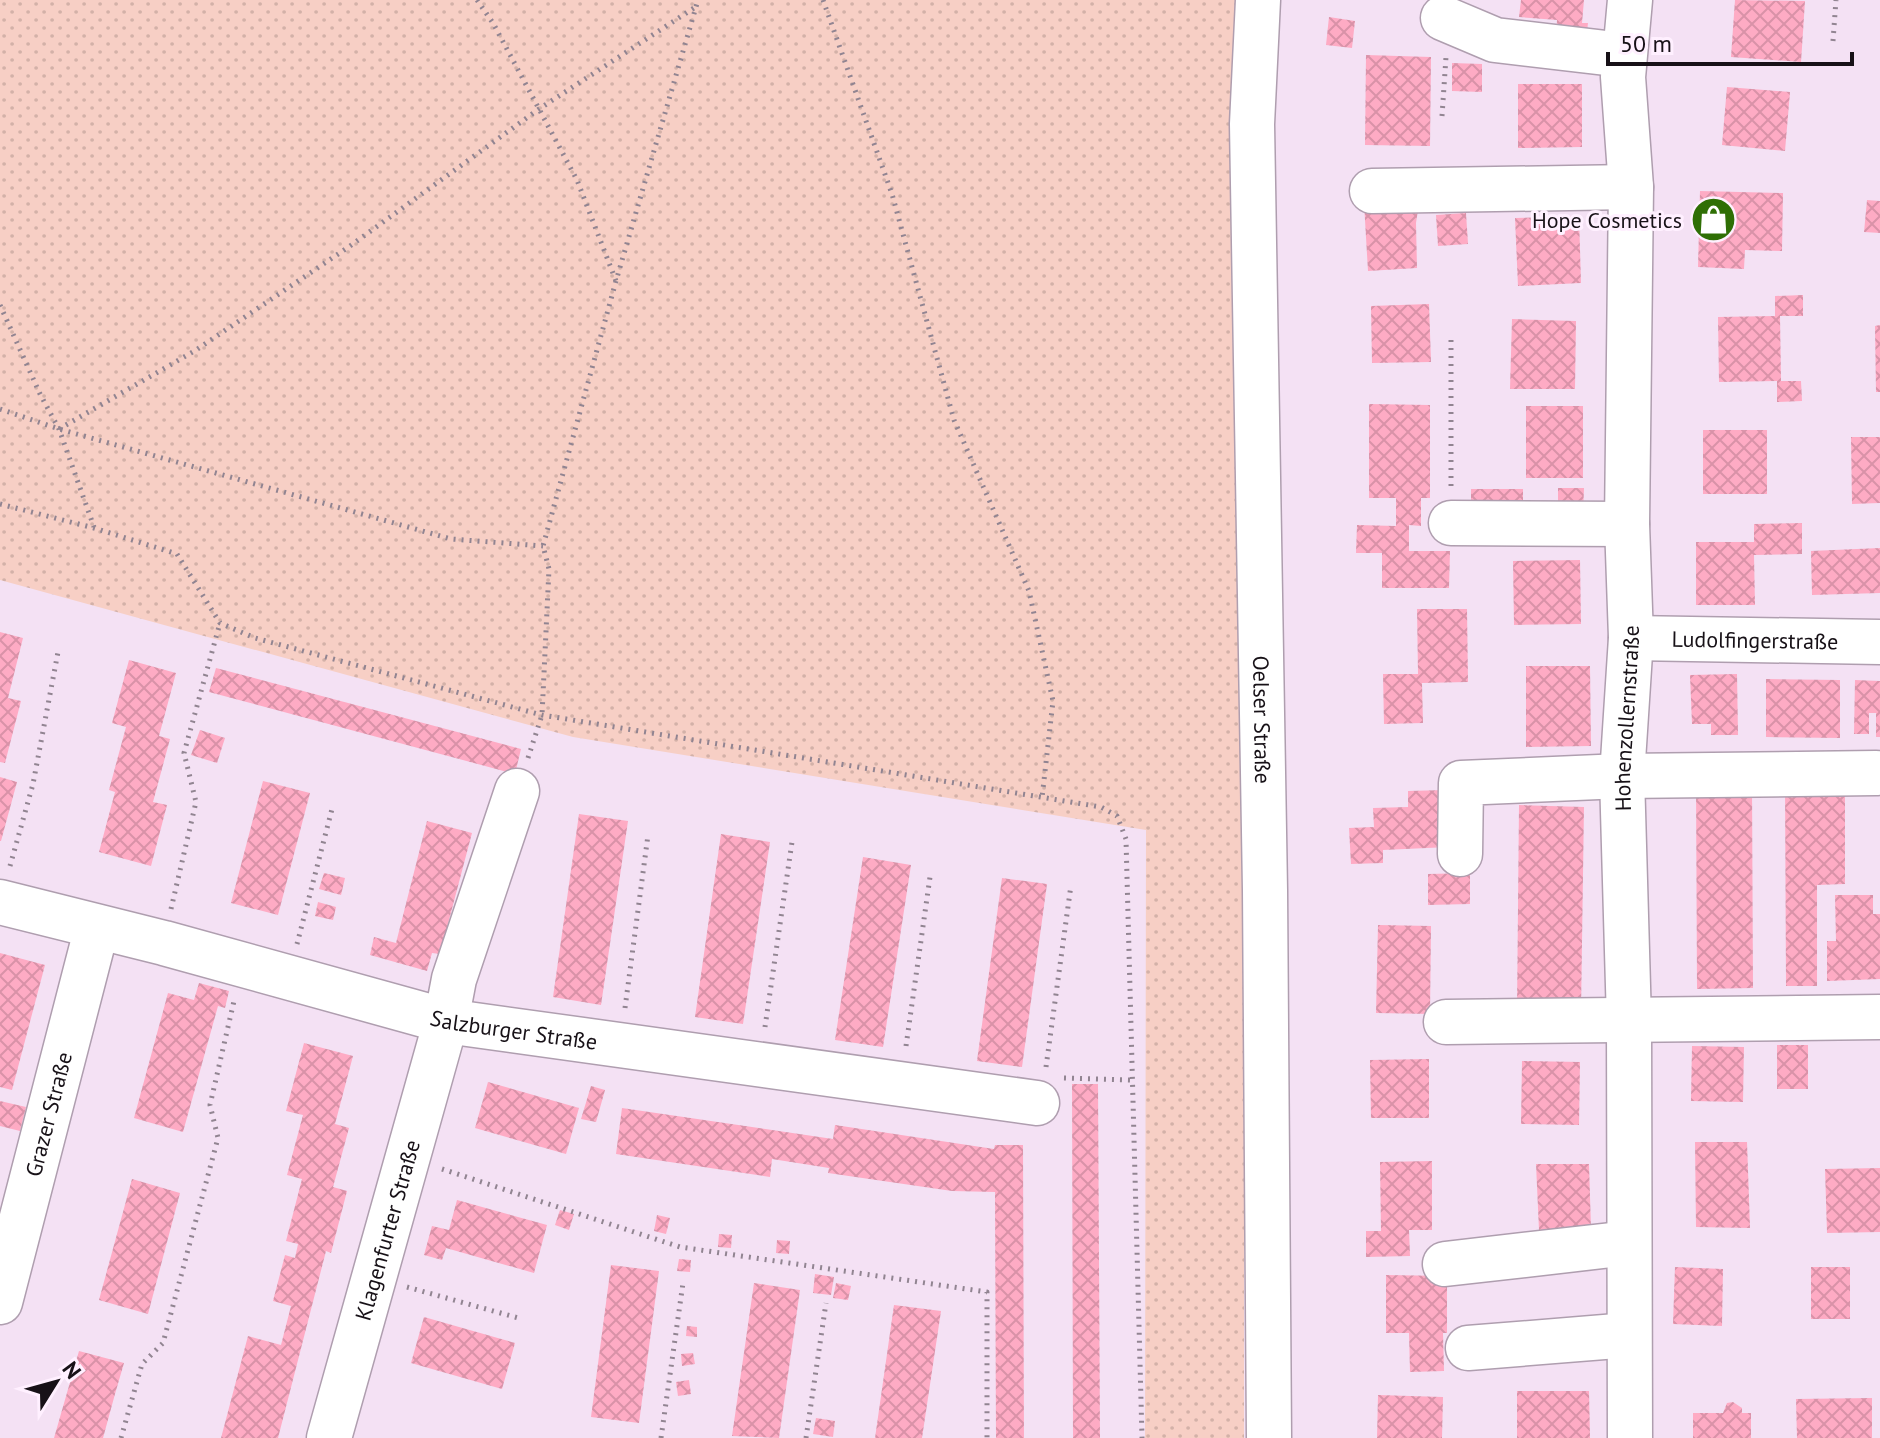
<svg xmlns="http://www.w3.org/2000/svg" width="1880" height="1438" viewBox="0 0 1880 1438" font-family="'PT Sans',sans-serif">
  <defs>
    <pattern id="green-dots" width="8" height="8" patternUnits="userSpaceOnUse" patternTransform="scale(2)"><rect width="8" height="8" fill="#f7cfc5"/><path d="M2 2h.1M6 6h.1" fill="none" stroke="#d3b1a8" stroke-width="1.8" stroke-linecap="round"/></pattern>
    <pattern id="building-cross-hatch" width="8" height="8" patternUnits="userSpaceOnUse" patternTransform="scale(2)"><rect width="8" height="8" fill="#feabc4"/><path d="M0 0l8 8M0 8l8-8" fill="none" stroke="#d992a8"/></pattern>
  </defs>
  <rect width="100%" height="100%" fill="#f4e1f4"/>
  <path fill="url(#green-dots)" d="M0,0h1237l7,831v607h-99l1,-608 -573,-93 -573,-157z"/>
  <g fill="url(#building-cross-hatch)">
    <path d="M1521,0h63l-2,23h6l-2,16 -30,-3 1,-16 -38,-3z"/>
    <path d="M1735,0l70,1 -4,61 -70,-5z"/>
    <path d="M1329,17l26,4 -3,27 -26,-3z"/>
    <path d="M1366,55l65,2 -1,89 -65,-1z"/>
    <path d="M1452,63l30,1v28l-30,-1z"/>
    <path d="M1518,84h64v63l-64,1z"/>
    <path d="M1727,87l63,5 -5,59 -63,-6z"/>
    <path d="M1700,191l83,2 -1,58 -37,-1 -1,19 -46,-2z"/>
    <path d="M1420,197l-4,26 1,45 -49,3 -4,-68z"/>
    <path d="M1867,200l13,1v32l-16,-1z"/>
    <path d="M1466,213l2,31 -30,2 -2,-31z"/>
    <path d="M1579,216l2,67 -63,3 -3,-68z"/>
    <path d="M1803,295v21h-23l1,65h20l1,20 -25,1v-21l-58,1 -1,-65 57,-1v-20z"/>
    <path d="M1429,304l2,58 -59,1 -1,-57z"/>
    <path d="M1512,319l64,2 -1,68h-65z"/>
    <path d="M1880,325v67h-4l-1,-66z"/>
    <path d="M1369,404l61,1v93h-9v28l-12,-1v26h41l-1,37h-67v-35h-26l1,-28 39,1v-28h-27z"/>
    <rect x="1526" y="406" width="57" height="72"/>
    <rect x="1703" y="430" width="64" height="64"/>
    <path d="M1851,437h29v66l-28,1z"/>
    <path d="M1558,488h26l-1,27h-25z"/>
    <rect x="1471" y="489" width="52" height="26"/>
    <path d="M1802,523v31l-48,1 1,50h-59v-63h58v-18z"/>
    <path d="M1880,548v45l-68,2 -1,-44z"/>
    <path d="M1580,560l1,64 -67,1 -1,-64z"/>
    <path d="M1417,609h50l1,73 -46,1 1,40 -39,1 -1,-50h35z"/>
    <path d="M0,632l23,6 -15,60 13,3 -16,62 -5,-1z"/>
    <path d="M129,660l47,13 -17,63 11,3 -17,63 14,3 -16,61 -52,-14 16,-60 -6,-2 17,-63 -14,-4z"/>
    <path d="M1526,666h64l1,80 -65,1z"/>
    <path d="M216,668l305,81 -6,25 -306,-82z"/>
    <path d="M1737,674l1,61h-27v-11h-19l-2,-49z"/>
    <path d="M1766,679l74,1v58l-74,-1z"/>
    <path d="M1855,680l25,1v56h-4v-24h-7v21h-15z"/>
    <path d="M200,730l25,8 -8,25 -26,-8z"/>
    <path d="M0,777l17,5 -16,59h-1z"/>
    <path d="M263,781l47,12 -32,122 -47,-12z"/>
    <path d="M1752,784l1,204 -56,1 -1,-204z"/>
    <path d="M1785,784h60v100l-28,1v101h-31z"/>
    <path d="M1446,790l3,57 -66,3v13l-32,1 -2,-36 25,-1 -1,-19 35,-1v-16z"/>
    <path d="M1519,805l65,2 -3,204 -64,-1z"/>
    <path d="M579,814l49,7 -27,184 -48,-8z"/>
    <path d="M427,821l45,12 -32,121 -8,-1 -5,18 -57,-16 4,-18 22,6z"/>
    <path d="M721,834l49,8 -27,182 -48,-7z"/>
    <path d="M863,857l48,8 -28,182 -48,-7z"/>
    <path d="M324,873l21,5 -4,17 -22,-6z"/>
    <path d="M1470,873v31l-42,1v-31z"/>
    <path d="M1002,878l45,6 -25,183 -45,-6z"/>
    <path d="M1835,895h38v19h7v65l-53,2v-40h9z"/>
    <path d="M318,902l18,5 -3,13 -18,-4z"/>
    <path d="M1378,925l53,1 -1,88 -54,-1z"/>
    <path d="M0,953l45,12 -33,125 -12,-3z"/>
    <path d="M199,983l30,8 -4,17 -7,-2 -35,126 -49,-14 34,-125 26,7z"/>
    <path d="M304,1043l49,13 -18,68 14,4 -16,59 14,4 -16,62 -5,-2 -48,187h-57l27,-102 33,9 10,-39 -18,-5 12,-46 10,3 3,-14 -12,-3 16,-62 -15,-4 16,-60 -17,-4z"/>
    <rect x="1777" y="1045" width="31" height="44"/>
    <path d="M1692,1046l52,1 -1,55 -52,-1z"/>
    <path d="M1429,1059v59h-58l-1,-58z"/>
    <path d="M1522,1061l58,1 -1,63 -58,-1z"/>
    <path d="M488,1082l91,26 -13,46 -91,-26z"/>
    <path d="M1072,1084h26l2,354h-27z"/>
    <path d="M591,1086l14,4 -9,32 -15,-3z"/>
    <path d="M0,1101l26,6 -6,24 -20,-5z"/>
    <path d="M622,1108l211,31 2,-14 159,24 1,-4h28l1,293h-28l-1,-246 -43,-1 -124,-18 1,-5 -57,-9 -2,18 -154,-23z"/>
    <path d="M1695,1142h52l3,86 -54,-1z"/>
    <path d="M1432,1161v69h-23l1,26 -44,1v-26h15l-1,-69z"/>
    <path d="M1536,1164h53l2,65 -52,1z"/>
    <path d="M1880,1168v64l-53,1 -2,-64z"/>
    <path d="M132,1179l48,14 -32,121 -49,-14z"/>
    <path d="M457,1200l90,25 -13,48 -88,-25 -4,12 -18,-5 8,-29 17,4z"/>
    <path d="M560,1210l14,4 -5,16 -14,-5z"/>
    <path d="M657,1215l13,3 -4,16 -12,-3z"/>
    <path d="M719,1234l13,1 -1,13 -13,-1z"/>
    <path d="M777,1240l13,1 -1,13 -13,-1z"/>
    <path d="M679,1259l12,1 -1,12 -13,-1z"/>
    <path d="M611,1265l48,6 -20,152 -48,-6z"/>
    <path d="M1675,1267l48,2 -1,57 -49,-2z"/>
    <rect x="1811" y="1267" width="39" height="52"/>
    <path d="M815,1274l19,3 -3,18 -18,-2z"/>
    <path d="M1386,1275l61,1v57h-4l1,38 -34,1 -1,-39h-23z"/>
    <path d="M754,1283l46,7 -21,148 -47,-2z"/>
    <path d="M836,1283l15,3 -3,14 -15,-2z"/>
    <path d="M894,1305l47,6 -19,127h-47z"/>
    <path d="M424,1317l91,26 -13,46 -91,-26z"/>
    <path d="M687,1326l10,1v10l-11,-1z"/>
    <path d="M79,1351l45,12 -9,31 -12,44h-49z"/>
    <path d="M693,1353l2,11 -13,2 -1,-12z"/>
    <path d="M689,1380l2,14 -13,2 -2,-14z"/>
    <path d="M1517,1391h72l1,47h-73z"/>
    <path d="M1378,1395l65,2 -1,41h-65z"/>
    <path d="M1872,1398v40h-75l-1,-39z"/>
    <path d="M1733,1402l9,6v5h9v25h-58v-25h30l4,-10z"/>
    <path d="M816,1418l19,3 -2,16 -20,-3z"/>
  </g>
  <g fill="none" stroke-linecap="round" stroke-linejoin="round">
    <defs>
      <g id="minor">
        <path d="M1443,18l52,22 128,15"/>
        <path d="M1372,191l259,-4"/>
        <path d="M1451,523l176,1"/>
        <path id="s1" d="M1631,638l249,4"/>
        <path d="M1460,854l1,-71 161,-7 254,-3"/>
        <path id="s2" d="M0,902l164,41 282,78 591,82"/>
        <path d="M1446,1022l434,-5"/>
        <path d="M1445,1264l184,-21"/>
        <path id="s3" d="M0,1302l97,-375"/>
        <path d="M1468,1348l161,-13"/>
        <path id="s4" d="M329,1438l117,-417 8,-42 63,-188"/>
        <path id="s5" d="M1630,1438l-1,-417 -7,-245 9,-138 -4,-114 4,-337 -8,-110 7,-77"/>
      </g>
      <g id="major">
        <path id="s6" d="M1258,0l-6,124 13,766 4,548"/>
      </g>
    </defs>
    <use href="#minor" stroke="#af9eaf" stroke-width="47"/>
    <use href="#major" stroke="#af9eaf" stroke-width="47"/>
    <g stroke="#918491" stroke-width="5" stroke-dasharray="2 6" stroke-linecap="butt">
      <path d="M477,0l16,23 84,157 39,101"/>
      <path d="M823,0l69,194 62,226 75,171 24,110 -11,97"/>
      <path d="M1833,41l3,-41"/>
      <path d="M1442,116l4,-59"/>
      <path d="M0,305l40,89 19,35 35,98"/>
      <path d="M0,409l59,20 392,110 92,7"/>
      <path d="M59,429l137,-79 154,-104 189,-137 158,-103"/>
      <path d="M1451,486v-150"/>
      <path d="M0,504l94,24 83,26 43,69 35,15 287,77 559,92 16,9 9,23 16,599"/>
      <path d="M528,758l14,-43 7,-146 -6,-23 73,-265 82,-281"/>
      <path d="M10,866l23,-82 25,-132"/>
      <path d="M171,909l25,-107 -12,-49 36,-130"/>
      <path d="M297,944l35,-135"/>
      <path d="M625,1008l23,-173"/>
      <path d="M765,1027l27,-185"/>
      <path d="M906,1046l24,-169"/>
      <path d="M1046,1067l25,-182"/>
      <path d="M1064,1078l67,2"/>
      <path d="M442,1169l238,78 307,45v146"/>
      <path d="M407,1287l115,32"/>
      <path d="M121,1438l21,-74 21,-21 55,-205 -8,-33 24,-104"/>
      <path d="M661,1438l22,-155"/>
      <path d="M806,1438l20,-135"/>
    </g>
    <use href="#minor" stroke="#fff" stroke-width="44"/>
    <use href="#major" stroke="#fff" stroke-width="44"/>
  </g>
  <defs>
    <symbol id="shop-disc" viewBox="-11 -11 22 22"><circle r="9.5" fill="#2f6f05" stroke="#fff0ff"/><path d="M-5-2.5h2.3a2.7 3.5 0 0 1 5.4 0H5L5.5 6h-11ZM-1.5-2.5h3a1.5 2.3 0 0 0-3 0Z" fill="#fff"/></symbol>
  </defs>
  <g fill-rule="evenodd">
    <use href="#shop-disc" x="1688" y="194" width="51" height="51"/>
  </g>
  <g text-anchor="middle" stroke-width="6" stroke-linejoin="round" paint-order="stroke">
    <g font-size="22" fill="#171117" stroke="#fff0ff" text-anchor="end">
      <text x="1682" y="228">Hope Cosmetics</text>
    </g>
    <g font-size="22" fill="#171117" stroke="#fff0ff">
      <text dy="8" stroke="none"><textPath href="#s1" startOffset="124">Ludolfingerstraße</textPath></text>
      <text dy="8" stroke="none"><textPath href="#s6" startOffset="720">Oelser Straße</textPath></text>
      <text dy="8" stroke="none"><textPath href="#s5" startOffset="720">Hohenzollernstraße</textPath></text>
      <text dy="8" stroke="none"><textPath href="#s2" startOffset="530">Salzburger Straße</textPath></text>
      <text dy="8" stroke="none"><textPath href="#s3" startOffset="194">Grazer Straße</textPath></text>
      <text dy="8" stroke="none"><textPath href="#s4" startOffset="216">Klagenfurter Straße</textPath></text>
    </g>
  </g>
  <g transform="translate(56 1382) rotate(53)" stroke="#fff0ff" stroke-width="6" paint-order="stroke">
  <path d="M0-6L14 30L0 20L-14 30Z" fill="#171117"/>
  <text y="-12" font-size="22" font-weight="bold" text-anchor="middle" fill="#171117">N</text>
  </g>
  <path d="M1608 52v12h244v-12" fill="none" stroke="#171117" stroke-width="4"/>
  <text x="1620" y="52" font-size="24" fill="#171117" stroke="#fff0ff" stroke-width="6" paint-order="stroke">50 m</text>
</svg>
